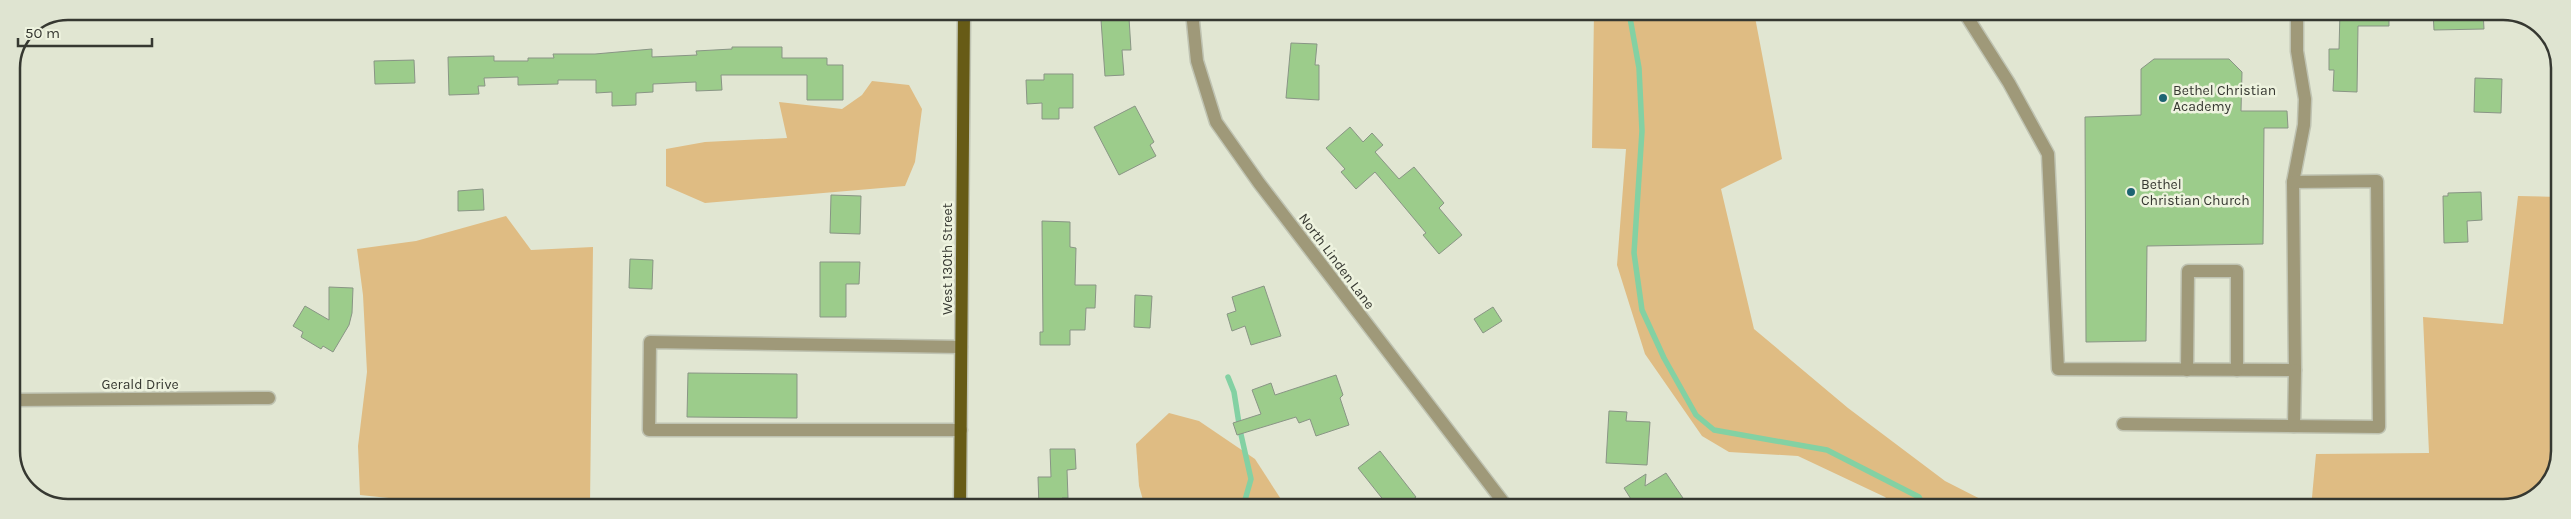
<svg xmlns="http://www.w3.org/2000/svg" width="2571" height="519" viewBox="0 0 2571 519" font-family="Karla,sans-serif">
  <rect width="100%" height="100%" fill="#e1e6d2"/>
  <g fill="#dfbc83">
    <path d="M1594,12h160l28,147 -61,30 33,140 94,79 97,73 53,27 -102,-1 -11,-10 -87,-41 -69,-4 -27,-16 -57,-82 -28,-89 9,-116 -34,-1z"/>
    <path d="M872,81l37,4 13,24 -7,53 -10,24 -200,17 -39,-17v-37l39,-7 82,-4 -8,-36 63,7 20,-14z"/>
    <path d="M2518,196l41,1v265l-19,32 -37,14h-192l5,-54 113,-1 -6,-136 80,7z"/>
    <path d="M506,216l25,34 62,-3 -3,258 -201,-7 -29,-3 -2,-49 9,-74 -4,-77 -6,-46 59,-8z"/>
    <path d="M1169,413l30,8 56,38 31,48h-141l-6,-21 -3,-42z"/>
  </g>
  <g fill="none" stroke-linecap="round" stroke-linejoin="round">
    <g stroke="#83d1a3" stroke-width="5.5">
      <path d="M1629,12l10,56 3,63 -8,122 8,57 22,48 32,57 18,15 113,20 92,47 5,11"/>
      <path d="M1228,377l6,15 6,38 11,49 -8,28"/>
    </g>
  </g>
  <g fill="#9ccc8b" stroke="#899585">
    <path d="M2340,12h49v14h-31l-1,66 -24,-1 1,-21h-5v-21h10z"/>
    <path d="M2433,12h50l1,17 -50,1z"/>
    <path d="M1129,18l2,32h-9l2,25 -19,1 -4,-56z"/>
    <path d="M1291,43l26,1 -2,21h4v35l-33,-2z"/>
    <path d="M732,47h50v11h45v7h16v35h-36v-25h-86l1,15 -26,1v-9l-43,2v8l-17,1v12l-24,1v-14l-16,1v-13h-38v4l-40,1v-8l-34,1 1,8h-7l1,8 -30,1 -1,-38 46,-1v5h34v-3h26l-1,-4h42l57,-5v8l45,-2 -1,-4 36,-2z"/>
    <path d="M2154,59h75l13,13 -1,39h46l1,17h-24l-1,116 -116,2 -1,95 -60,1 -1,-225 56,-2v-46z"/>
    <path d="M414,60l1,23 -40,1 -1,-23z"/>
    <path d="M1044,74h29v34h-14v11h-17v-16l-15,1 -1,-24h18z"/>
    <path d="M2475,78l27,1 -1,34 -27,-1z"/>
    <path d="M1135,106l19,36 -4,3 6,11 -37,19 -25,-48z"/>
    <path d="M1350,127l13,15 9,-9 11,12 -8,7 24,27 15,-12 30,36 -5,5 23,27 -23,19 -16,-19 3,-2 -51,-61 -19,17 -15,-17 4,-3 -19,-21z"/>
    <path d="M483,189l1,21 -26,1v-20z"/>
    <path d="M2481,192l1,28 -15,1 1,21 -24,1 -1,-47h5v-3z"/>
    <path d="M831,195l30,1 -1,38 -30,-1z"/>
    <path d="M1042,221l28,1v25l6,1 -1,37h21l-1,23h-9l-1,22h-15v15h-30v-13h3z"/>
    <path d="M630,259l23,1 -1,29 -23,-1z"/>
    <path d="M820,262h40l-1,22h-13v33h-26z"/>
    <path d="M1264,286l17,50 -30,9 -6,-19 -13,5 -5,-17 9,-3 -4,-14z"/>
    <path d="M329,287l24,1 -1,25 -3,12 -16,27 -10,-6 -2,3 -20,-12 2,-5 -10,-6 12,-20 24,14z"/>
    <path d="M1135,295l17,1 -2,32 -16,-1z"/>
    <path d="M1493,307l9,14 -19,12 -9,-14z"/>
    <path d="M688,373l109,1v44l-110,-1z"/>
    <path d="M1336,375l7,20 -3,3 9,27 -33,11 -6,-17 -11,4 -3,-6 -59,18 -4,-12 28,-9 -9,-24 19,-7 4,12z"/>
    <path d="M1609,411l18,1 -1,9 24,1 -3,43 -41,-2z"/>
    <path d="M1050,449h25l1,20 -9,1 1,28h-6v9h-23l-1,-30h13z"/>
    <path d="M1380,451l36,46 -13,10h-14l-31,-39z"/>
    <path d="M1666,473l23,34h-53l-12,-19 22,-14 -1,12z"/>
  </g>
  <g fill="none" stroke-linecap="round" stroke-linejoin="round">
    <defs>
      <g id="minor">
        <path d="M1192,12l5,49 19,61 43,61 248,324"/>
        <path d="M1964,12l45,71 39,71 10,215 237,1 -2,-188 11,-57 1,-26 -8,-48v-39"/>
        <path d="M2187,370l1,-99h49v99"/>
        <path d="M12,400l257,-2"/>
        <path d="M2123,424l256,3 -2,-246 -84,1"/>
        <path d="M2294,426l1,-56"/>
        <path d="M961,430h-312l1,-88 311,5"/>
      </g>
      <path id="major" d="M960,507l4,-495"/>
    </defs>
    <use href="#minor" stroke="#bfc3b2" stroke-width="15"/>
    <use href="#major" stroke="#bfc3b2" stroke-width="15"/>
    <use href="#minor" stroke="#9f9979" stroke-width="12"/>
    <use href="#major" stroke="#675b16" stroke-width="12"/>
  </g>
  <g fill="#1d6473" stroke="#eef3df" stroke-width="2">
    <circle cx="2163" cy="98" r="5"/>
    <circle cx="2131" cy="192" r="5"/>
  </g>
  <g text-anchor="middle" stroke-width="5" stroke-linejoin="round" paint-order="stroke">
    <g font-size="14" fill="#363831" stroke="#eef3df" text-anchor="start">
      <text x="2173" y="95">Bethel Christian<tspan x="2173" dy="16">Academy</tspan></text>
      <text x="2141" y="189">Bethel<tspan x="2141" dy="16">Christian Church</tspan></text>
    </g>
    <g font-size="14" fill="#363831" stroke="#eef3df">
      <text transform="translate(947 259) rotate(-90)" y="5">West 130th Street</text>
      <text transform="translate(1337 261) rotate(53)" y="5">North Linden Lane</text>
      <text x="140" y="389">Gerald Drive</text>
    </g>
  </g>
  <path d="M0 0H2571V519H0ZM68 20H2503A48 48 0 0 1 2551 68V451A48 48 0 0 1 2503 499H68A48 48 0 0 1 20 451V68A48 48 0 0 1 68 20Z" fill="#dfe4d1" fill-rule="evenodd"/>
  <path fill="none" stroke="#363831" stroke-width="2.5" d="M68 20H2503A48 48 0 0 1 2551 68V451A48 48 0 0 1 2503 499H68A48 48 0 0 1 20 451V68A48 48 0 0 1 68 20Z"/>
  <path d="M18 38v8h134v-8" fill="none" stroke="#363831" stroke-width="2.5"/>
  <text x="25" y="38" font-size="15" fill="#363831" stroke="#eef3df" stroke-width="4" paint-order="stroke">50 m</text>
</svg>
